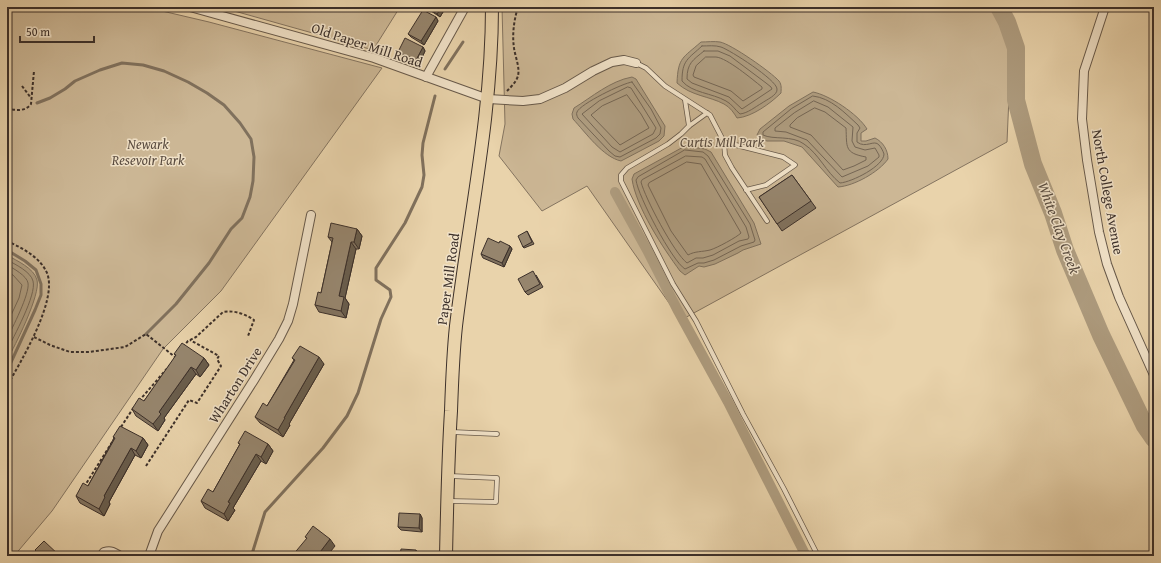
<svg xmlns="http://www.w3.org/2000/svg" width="1161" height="563" viewBox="0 0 1161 563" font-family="'Gentium Book Plus',serif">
  <rect width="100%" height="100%" fill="#e9d3ab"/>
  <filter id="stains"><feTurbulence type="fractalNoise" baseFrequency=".005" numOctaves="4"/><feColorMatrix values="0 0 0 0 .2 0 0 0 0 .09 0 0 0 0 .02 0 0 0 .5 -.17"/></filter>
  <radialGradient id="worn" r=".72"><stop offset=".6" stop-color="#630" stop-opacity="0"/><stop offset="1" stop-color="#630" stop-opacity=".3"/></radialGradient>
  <g fill="#ccb795" stroke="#847460">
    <path d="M7,7h138l64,15 173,46 -161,223 -58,58 -111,162 -38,45h-7z"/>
    <path d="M220,7h180l-27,43z"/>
    <path d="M502,7h490l19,44 -4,91 -326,178 -94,-134 -45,25 -43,-55 6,-32z"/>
  </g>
  <g fill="#ae9c7f" stroke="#80715d">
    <path d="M701,42c6,0 13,-1 19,0 11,2 51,30 59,39 3,4 2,8 2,12 -10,10 -29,24 -44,25 -3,-5 -7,-11 -13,-14 -15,-8 -33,-8 -47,-21 1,-26 6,-25 24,-41z"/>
    <path d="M632,77l4,2 29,47 -1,10 -5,5 -38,20c-18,-4 -35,-28 -48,-42l-1,-5 2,-6c18,-11 36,-27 58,-31z"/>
    <path d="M813,92c16,3 45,22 54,37l-6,4v8h5l9,-3c8,4 13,12 13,21 -9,13 -34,27 -50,28l-36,-40 -18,-6h-17l-7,-2 -3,-4 3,-6 29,-23z"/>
    <path d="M685,146l20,3 6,3 43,71 7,21 -18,6 -5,3 -23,11 -11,3 -5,-1 -14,9 -5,-4c-17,-23 -44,-64 -48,-92l2,-5z"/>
    <path d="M7,255c10,6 27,13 30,25 4,14 -22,66 -30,80z"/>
  </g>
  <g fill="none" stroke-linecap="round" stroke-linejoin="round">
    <g stroke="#756654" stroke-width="1">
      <path d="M702,46c6,0 13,-1 19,1 9,3 56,33 56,42 1,6 -11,11 -15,14 -7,4 -14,10 -22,11 -5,-4 -8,-10 -14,-13 -14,-8 -34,-8 -44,-20 0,-21 6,-22 20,-35z"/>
      <path d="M704,51h14l12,5 36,27 5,4 1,2 -30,20 -13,-12 -37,-14 -5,-4c0,-16 6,-19 17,-28z"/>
      <path d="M706,57c3,0 7,0 10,0 11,1 36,22 46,30v2l-19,12 -12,-10 -37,-14 -1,-2 3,-9z"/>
      <path d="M632,82l19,27 10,19 -1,6 -4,4 -36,19 -5,-1 -6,-5 -31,-33c-1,-2 -2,-4 -1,-6 3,-8 46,-29 55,-30z"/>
      <path d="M628,87l3,1 25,40 -3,6 -33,18 -8,-5 -30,-33 17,-13z"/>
      <path d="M627,95l14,19 8,14 -29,17 -29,-30 11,-9z"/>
      <path d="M813,96c18,2 32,17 45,29l2,3 -3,5v9c9,7 17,-3 22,3 2,2 4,6 5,9 0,12 -32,28 -44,29 -14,-11 -21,-29 -36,-39 -12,-9 -31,-4 -41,-9v-3l28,-23z"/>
      <path d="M814,101l14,6 25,20 -1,14 3,6 10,3 10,-2 4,7v2l-11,9 -26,11 -35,-37 -21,-8 -11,-1v-3l19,-15z"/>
      <path d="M815,108l10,4 21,16c1,19 -2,25 20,29v3l-12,6 -11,4 -32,-35 -21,-8v-2l7,-7z"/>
      <path d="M685,150l18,2 5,4 42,68 5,16 -1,2 -13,4 -27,14 -10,3h-6l-13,6c-13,-8 -47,-73 -49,-89l2,-3z"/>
      <path d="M686,156l16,1 3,2 41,68 3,10 -1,2 -9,2 -26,14 -10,3h-7l-9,5c-13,-10 -42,-65 -46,-81l1,-2z"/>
      <path d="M687,162l14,2 40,69c-4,4 -24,15 -31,17 -8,2 -15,1 -22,5l-17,-24 -23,-46 1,-2z"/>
      <path d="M7,260c8,4 24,12 26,21 4,14 -20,56 -26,70"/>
      <path d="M7,265c6,3 20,11 21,18 2,11 -16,45 -21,56"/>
      <path d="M7,272l6,3 9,10 -3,13 -12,26"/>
    </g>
    <g stroke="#80715d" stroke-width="3">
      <path d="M445,69l18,-27"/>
      <path d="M37,103l13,-5 15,-9 10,-8 25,-11 22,-7 21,2 21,6 24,11 19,11 17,12 16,18 11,16 3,18 -1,24 -3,16 -8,21 -11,11 -22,34 -33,41 -30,30"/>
      <path d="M7,250l18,11 11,9 5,14v11l-6,15 -28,61"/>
      <path d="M250,556l2,-2 13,-42 58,-64 24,-32 11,-23 23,-74 10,-22 -1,-7 -14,-10v-12l29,-45 17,-36 2,-12 -2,-20 1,-12 12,-47"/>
    </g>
    <path stroke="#ae9c7f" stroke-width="10" d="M615,192l32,58 30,59 51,93 78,154"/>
    <path stroke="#ae9c7f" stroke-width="18" d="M999,7l8,15 9,26v52l17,64 20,49 12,37 36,85 44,91 9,13"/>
    <defs>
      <g id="lane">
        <path d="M636,63l10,5 19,18 45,29 14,27 1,13 7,13 35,53"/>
        <path d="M685,100l4,26 18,-13"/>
        <path d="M689,126l-8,8 -13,10 -41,24 -6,7v6l52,103 23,37 47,93 41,75 34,67"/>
        <path d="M724,142l59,15 12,8 -29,20 -20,5"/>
        <path d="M452,432l45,2"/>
        <path d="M450,501l46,1 1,-24 -47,-2"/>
      </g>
      <g id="street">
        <path d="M190,7l184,51 114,41 35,2 17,-2 25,-11 28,-17 19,-9 12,-2 12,3"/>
        <path d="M1105,7l-21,64 -2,48 5,41 12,72 8,32 12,33 35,78"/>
        <path d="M426,77l39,-70"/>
        <path d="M101,556l3,-4c7,-2 10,0 16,4"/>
        <path d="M149,556l9,-25 96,-151 25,-41 9,-18 5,-17 18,-89"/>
      </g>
      <path id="primary" d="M446,556c1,-48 2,-97 5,-145 1,-29 2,-57 5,-85 13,-108 36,-210 36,-319"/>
    </defs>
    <use href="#lane" stroke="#67594a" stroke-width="5.5"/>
    <use href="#street" stroke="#67594a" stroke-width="10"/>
    <use href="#primary" stroke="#3c302a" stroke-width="14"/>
    <g stroke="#3c302a" stroke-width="2" stroke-dasharray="3 2" stroke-linecap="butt">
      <path d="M22,86l9,12"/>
      <path d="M507,91c4,-4 9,-9 11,-15 2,-9 -3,-20 -4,-28 -2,-14 0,-28 4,-41"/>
      <path d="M7,109c9,1 18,3 24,-5l3,-33"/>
      <path d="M7,241c15,7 33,16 40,32 11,27 -26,88 -40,113"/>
      <path d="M34,337l16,8 20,7h19l36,-5 21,-13 29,23"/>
      <path d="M183,347l5,-6 8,-4 27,-25c12,-2 22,2 31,8l-6,16"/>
      <path d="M139,401l31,-36"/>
      <path d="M121,427l13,-20"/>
      <path d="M146,466l43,-66 8,3 24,-37 -4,-7 2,-3 -29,-16"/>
      <path d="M84,487l32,-51"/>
    </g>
    <use href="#lane" stroke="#f1e2c8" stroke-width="4"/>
    <use href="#street" stroke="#f1e2c8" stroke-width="8"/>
    <use href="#primary" stroke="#e9d3ab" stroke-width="12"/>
  </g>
  <g fill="#81725e" stroke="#3c302a">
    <path d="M429,7h17l-6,10 -9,-6 -3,-3z"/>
    <path d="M436,17l2,4 -14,24 -13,-8 -3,-3z"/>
    <path d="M423,47l2,4 -6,13 -18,-9 -3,-3z"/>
    <path d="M792,175l24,33 -34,23 -23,-34z"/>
    <path d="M357,229l5,7 -3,13h-3l-11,49 4,6 -3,14 -27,-6 -4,-7 6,-12 11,-51 -4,-5z"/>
    <path d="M527,231l7,13 -10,4 -1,-1z"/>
    <path d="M499,243l11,3 2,3 -8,18 -21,-9 -2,-4z"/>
    <path d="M536,275l7,12 -15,8 -3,-3z"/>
    <path d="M174,354l30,4 5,7 -9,12 -4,-3 -32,44 1,2 -7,11 -22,-15 -4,-7 12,-8 32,-45z"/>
    <path d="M292,358l32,6 -35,60 1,1 -7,12 -23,-14 -5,-6 12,-11 27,-46z"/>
    <path d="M113,437l30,1 5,7 -7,13 -6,-3 -26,47 1,2 -6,12 -24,-13 -4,-7 12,-10 26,-48z"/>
    <path d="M238,443l30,1 5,7 -7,13 -5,-3 -28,47 2,2 -7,11 -23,-13 -4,-7 12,-9 27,-48z"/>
    <path d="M420,514l2,4v14l-21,-2 -3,-3z"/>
  </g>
  <g fill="#695d4c" stroke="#3c302a">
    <path d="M442,7h4l-6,10 -3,-3z"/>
    <path d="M436,17l2,4 -14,24 -3,-4z"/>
    <path d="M423,47l2,4 -6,13 -3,-4z"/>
    <path d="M357,229l5,7 -3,13 -5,-7z"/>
    <path d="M351,242l5,7 -11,49 4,6 -3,14 -5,-7 -2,-15z"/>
    <path d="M510,246l2,3 -8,18 -2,-4z"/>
    <path d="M319,357l5,7 -35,60 1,1 -7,12 -5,-7 6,-12z"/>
    <path d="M204,358l5,7 -9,12 -4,-7z"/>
    <path d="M191,367l5,7 -32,44 1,2 -7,11 -5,-7 6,-12z"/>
    <path d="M143,438l5,7 -7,13 -5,-7z"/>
    <path d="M268,444l5,7 -7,13 -5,-7z"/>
    <path d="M131,448l4,7 -26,47 1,2 -6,12 -5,-7 5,-13z"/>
    <path d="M256,454l5,7 -28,47 2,2 -7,11 -4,-7 4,-12z"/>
    <path d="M420,514l2,4v14l-3,-4z"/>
    <path d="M330,539l5,7 -8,10h-10z"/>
    <path d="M416,550l2,4v2h-3z"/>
  </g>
  <g fill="#96856d" stroke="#3c302a">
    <path d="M429,7h13l-5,7 -9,-6z"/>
    <path d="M423,10l13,7 -15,24 -13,-7z"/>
    <path d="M405,38l18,9 -7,13 -18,-8z"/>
    <path d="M792,175l19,26 -34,23 -18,-27z"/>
    <path d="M331,223l26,6 -3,13h-3l-12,54 5,1 -3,14 -26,-6 3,-13 3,1 12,-55 -5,-1z"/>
    <path d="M527,231l5,11 -9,5 -5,-11z"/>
    <path d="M488,238l11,5 1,-2 10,5 -8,17 -21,-9z"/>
    <path d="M533,271l7,13 -15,8 -7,-13z"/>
    <path d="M182,343l22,15 -8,12 -5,-3 -32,45 2,2 -8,10 -21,-15 7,-11 5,3 32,-46 -2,-1z"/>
    <path d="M300,346l19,11 -35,61h1l-7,12 -23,-13 8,-14 4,3 28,-46 -3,-2z"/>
    <path d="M120,426l23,12 -7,13 -5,-3 -27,48 1,1 -6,12 -23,-13 7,-13 5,3 27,-48 -2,-1z"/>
    <path d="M245,431l23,13 -7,13 -5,-3 -28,48 2,1 -6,11 -23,-13 7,-12 5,3 27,-48 -2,-1z"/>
    <path d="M399,513l21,1 -1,14 -21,-1z"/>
    <path d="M313,526l17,13 -13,17h-25l15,-18 -2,-1z"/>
    <path d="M44,541l16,15h-28l5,-4 -2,-2z"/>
    <path d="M401,549l15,1 -1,6h-15z"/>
  </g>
  <g text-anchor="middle" stroke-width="3" stroke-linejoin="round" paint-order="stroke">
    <g font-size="14" fill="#3c302a" stroke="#f1e2c8">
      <text transform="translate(367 45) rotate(18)" y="5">Old Paper Mill Road</text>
      <text transform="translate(1108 192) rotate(80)" y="5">North College Avenue</text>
      <text transform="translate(448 279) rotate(-82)" y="5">Paper Mill Road</text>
      <text transform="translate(235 385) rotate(-58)" y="5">Wharton Drive</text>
    </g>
    <g font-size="14" font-style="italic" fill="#594b3f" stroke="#f1e2c8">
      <text x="722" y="147">Curtis Mill Park</text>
      <text x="148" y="149">Newark<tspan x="148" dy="16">Resevoir Park</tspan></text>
    </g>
    <g font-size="15" font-style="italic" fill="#584b3f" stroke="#f1e2c8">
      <text transform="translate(1059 228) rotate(70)" y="5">White Clay Creek</text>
    </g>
  </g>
  <rect width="1161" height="563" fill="none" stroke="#e9d3ab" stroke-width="24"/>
  <rect x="8" y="8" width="1145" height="547" fill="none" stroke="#3c302a" stroke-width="2"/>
  <rect x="12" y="12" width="1137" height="539" fill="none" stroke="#3c302a"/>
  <path d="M20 36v6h74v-6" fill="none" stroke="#3c302a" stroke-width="2"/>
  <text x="26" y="36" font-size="12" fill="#3c302a" stroke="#f1e2c8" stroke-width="3" paint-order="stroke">50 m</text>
  <rect width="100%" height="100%" filter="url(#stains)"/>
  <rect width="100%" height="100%" fill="url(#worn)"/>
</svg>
